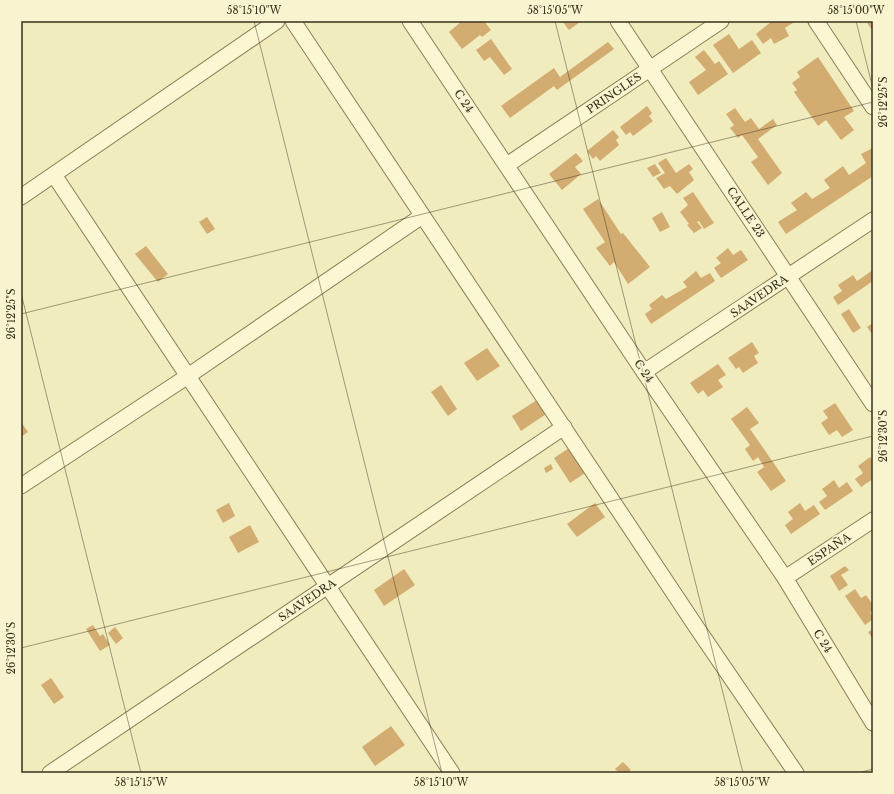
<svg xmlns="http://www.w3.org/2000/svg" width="894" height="794" viewBox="0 0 894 794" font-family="'Libre Baskerville',serif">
  <rect width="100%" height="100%" fill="#f1ecbe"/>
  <g fill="#d3ac71">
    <path d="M462,21h22l7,9 -9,7 -2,-2 -18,14 -13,-17z"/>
    <path d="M562,21h17l1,1 -11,8z"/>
    <path d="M772,21h24l-11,7 4,8 -15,8 -3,-6 -8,6 -7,-10z"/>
    <path d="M870,21h3v10l-6,-8z"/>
    <path d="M729,34l10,15 13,-9 9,13 -28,20 -20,-28z"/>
    <path d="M491,39l21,30 -8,6 -14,-18 -6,4 -8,-11z"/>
    <path d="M608,42l6,7 -57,41 -3,-4 -44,32 -9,-12 53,-38 6,9z"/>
    <path d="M704,50l11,14 4,-3 9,13 -30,21 -9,-13 17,-12 -11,-13z"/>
    <path d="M818,57l36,54 -10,6 10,13 -13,10 -15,-20 -8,6 -24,-34 3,-2 -5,-7 8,-6 -3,-5z"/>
    <path d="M647,106l5,7 -3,3 4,5 -20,15 -3,-4 -4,3 -6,-8z"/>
    <path d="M735,108l10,14 6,-4 8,11 14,-10 4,6 -19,14 24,34 -14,12 -17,-23 7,-5 -16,-22 -4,3 -8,-10 4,-3 -8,-11z"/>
    <path d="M613,130l6,7 -3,3 3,5 -19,16 -4,-5 -3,3 -6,-8z"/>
    <path d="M873,148v28l-87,58 -8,-12 19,-12 -6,-7 15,-11 6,7 18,-11 -6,-8 19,-14 6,9 17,-12 -5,-9z"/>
    <path d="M576,153l7,8 -8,6 6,7 -19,16 -13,-16z"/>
    <path d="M666,158l10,15 13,-9 4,5 -4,3 5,8 -17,14 -7,-8 -6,3 -8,-11 9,-5 -7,-10z"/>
    <path d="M655,164l6,9 -8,4 -6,-9z"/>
    <path d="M693,192l21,31 -10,6 -5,-8 -2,1 5,6 -8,5 -7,-8 2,-1 -9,-12 8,-7 -5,-7z"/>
    <path d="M598,199l23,35 2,-1 27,34 -22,17 -14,-22 -4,4 -14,-18 9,-6 -22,-33z"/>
    <path d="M662,212l8,15 -10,5 -8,-14z"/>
    <path d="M207,217l8,12 -8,5 -8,-12z"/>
    <path d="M146,246l22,28 -10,8 -23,-28z"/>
    <path d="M728,248l5,7 8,-5 7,10 -27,18 -7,-10 7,-5 -5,-5z"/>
    <path d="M873,270v11l-35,24 -5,-8 9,-6 -4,-6 15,-10 4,6z"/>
    <path d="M696,271l5,7 9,-5 5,8 -64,43 -6,-10 7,-5 -3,-4 13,-10 4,4 21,-12 -4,-5z"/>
    <path d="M849,309l12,19 -8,5 -12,-19z"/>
    <path d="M873,323v12l-6,-8z"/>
    <path d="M752,342l7,11 -5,3 4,7 -15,10 -4,-6 -3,2 -8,-11z"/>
    <path d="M487,348l13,18 -23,15 -13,-18z"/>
    <path d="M718,364l8,11 -8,5 5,7 -15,10 -5,-7 -5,4 -8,-11z"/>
    <path d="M441,385l16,24 -9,7 -17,-24z"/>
    <path d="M540,398l9,14 -28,19 -9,-15z"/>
    <path d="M835,403l18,27 -11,7 -5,-7 -8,5 -8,-12 7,-5 -5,-7z"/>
    <path d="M747,407l12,16 -9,6 36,52 -15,10 -14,-19 7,-5 -6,-10 -5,4 -8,-12 5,-4 -19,-26z"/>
    <path d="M21,422l7,10 -7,5z"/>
    <path d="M569,448l16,25 -15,10 -16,-25z"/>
    <path d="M870,457l3,5v17l-12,8 -6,-8 8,-6 -5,-7z"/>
    <path d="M551,464l2,5 -7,4 -2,-5z"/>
    <path d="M834,480l5,8 8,-6 6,9 -28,19 -6,-8 8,-6 -5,-7z"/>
    <path d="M229,503l6,13 -12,7 -7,-13z"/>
    <path d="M595,503l10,14 -28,20 -10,-13z"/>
    <path d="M800,503l5,8 9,-6 6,9 -29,20 -6,-9 8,-6 -5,-7z"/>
    <path d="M250,525l9,17 -21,11 -9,-16z"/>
    <path d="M845,566l4,4 -8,5 7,10 -9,6 -9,-15z"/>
    <path d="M404,569l11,16 -31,21 -10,-16z"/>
    <path d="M855,589l6,9 5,-3 7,10v6l-3,1 3,7 -8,6 -20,-29z"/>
    <path d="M93,625l7,11 3,-2 7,11 -10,6 -14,-22z"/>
    <path d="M115,627l8,11 -7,6 -8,-11z"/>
    <path d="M873,629v10l-5,-7z"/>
    <path d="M51,678l13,19 -10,7 -13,-19z"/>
    <path d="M391,726l14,19 -30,21 -13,-19z"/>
    <path d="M623,762l8,8 -4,3h-8l-4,-4z"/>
  </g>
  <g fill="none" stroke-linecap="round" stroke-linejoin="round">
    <defs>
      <g id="minor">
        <path d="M293,21l404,607 99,145"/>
        <path d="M410,21l234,351 141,206 88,145"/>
        <path d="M618,21l255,383"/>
        <path d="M816,21l57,86"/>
        <path d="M507,165l214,-144"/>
        <path d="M54,175l398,598"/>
        <path d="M21,197l256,-176"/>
        <path d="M644,372l229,-152"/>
        <path d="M21,486l167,-110 234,-160"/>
        <path d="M785,578l88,-58"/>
        <path d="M50,773l514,-346"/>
      </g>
    </defs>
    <use href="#minor" stroke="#8b7c55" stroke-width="17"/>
    <use href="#minor" stroke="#fbf7d2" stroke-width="15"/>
  </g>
  <path fill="none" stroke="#39301b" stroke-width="1" stroke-opacity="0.45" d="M254,21l188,752M555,21l188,752M856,21l17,68M21,293l120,480M21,314l852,-212M21,648l852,-212M858,773l15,-4"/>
  <g text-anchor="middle" stroke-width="3" stroke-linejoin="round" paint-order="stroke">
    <g font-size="11" fill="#39301b" stroke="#f8f4cf">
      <text transform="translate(614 93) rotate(-34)" y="4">PRINGLES</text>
      <text transform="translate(464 101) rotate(56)" y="4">C 24</text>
      <text transform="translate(746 212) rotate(56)" y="4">CALLE 23</text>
      <text transform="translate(759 296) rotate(-34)" y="4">SAAVEDRA</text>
      <text transform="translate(644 371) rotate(56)" y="4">C 24</text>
      <text transform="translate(829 549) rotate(-34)" y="4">ESPAÑA</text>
      <text transform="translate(307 600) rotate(-34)" y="4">SAAVEDRA</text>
      <text transform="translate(823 641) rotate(59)" y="4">C 24</text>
    </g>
  </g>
  <rect width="894" height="794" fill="none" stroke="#f8f4cf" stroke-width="44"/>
  <rect x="22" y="22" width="850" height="750" fill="none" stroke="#39301b" stroke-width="1.5"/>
  <g font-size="10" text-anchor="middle" fill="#39301b">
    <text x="254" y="14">58°15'10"W</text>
    <text x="555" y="14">58°15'05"W</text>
    <text x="856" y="14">58°15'00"W</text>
    <text transform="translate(883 102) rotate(-90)" y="4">26°12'25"S</text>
    <text transform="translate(11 314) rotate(-90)" y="4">26°12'25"S</text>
    <text transform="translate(883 436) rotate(-90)" y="4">26°12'30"S</text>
    <text transform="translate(11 648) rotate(-90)" y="4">26°12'30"S</text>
    <text x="141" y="786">58°15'15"W</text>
    <text x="441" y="786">58°15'10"W</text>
    <text x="742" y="786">58°15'05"W</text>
  </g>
</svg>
